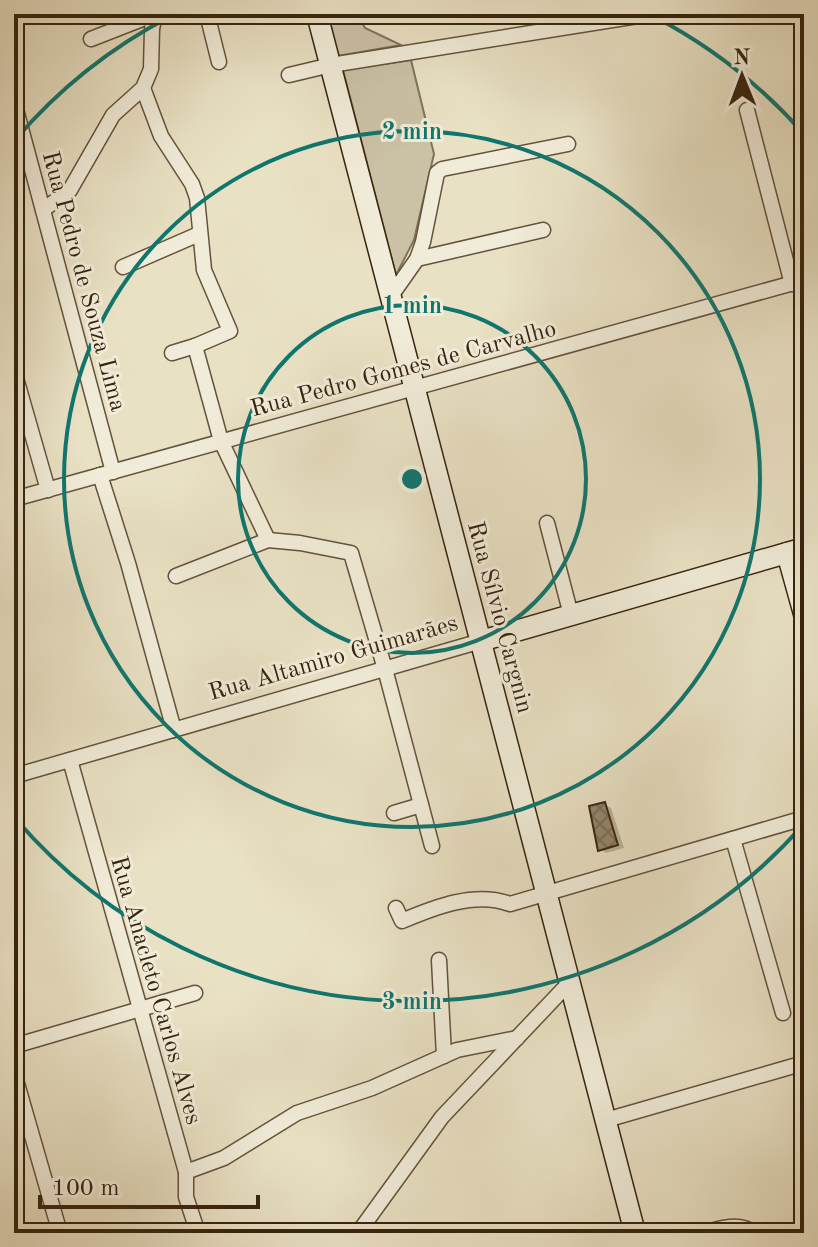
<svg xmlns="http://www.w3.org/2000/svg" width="818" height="1247" viewBox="0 0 818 1247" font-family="'Old Standard TT',serif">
  <defs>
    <pattern id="building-cross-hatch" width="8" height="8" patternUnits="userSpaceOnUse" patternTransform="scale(2)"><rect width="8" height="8" fill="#94866d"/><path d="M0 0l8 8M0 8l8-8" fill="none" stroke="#7a6d58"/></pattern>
  </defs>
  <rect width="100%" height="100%" fill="#e9e1c4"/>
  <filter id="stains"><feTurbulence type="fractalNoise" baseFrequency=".0025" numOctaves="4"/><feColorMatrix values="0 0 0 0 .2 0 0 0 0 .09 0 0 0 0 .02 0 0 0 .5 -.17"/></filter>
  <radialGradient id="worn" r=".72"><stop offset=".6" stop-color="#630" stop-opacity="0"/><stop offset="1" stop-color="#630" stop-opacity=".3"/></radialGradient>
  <g fill="#cbc1a5" stroke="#81725a" stroke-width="2">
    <path d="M328,14l32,5 5,9 36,17 -63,11z"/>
    <path d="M411,60l23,94 -20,86 -18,35 -53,-205z"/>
  </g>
  <path fill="#0003" d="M604,804l7,4 13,40 -18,5 -6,-4z"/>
  <path fill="url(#building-cross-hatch)" stroke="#37240f" stroke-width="2" d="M605,802l13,43 -20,6 -9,-45z"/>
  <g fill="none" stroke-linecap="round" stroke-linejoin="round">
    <defs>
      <g id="street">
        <path d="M207,14l12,48"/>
        <path d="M91,39l64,-25"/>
        <path d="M289,75l42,-10 319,-51"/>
        <path d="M143,88l18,48 31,48 5,14 7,72 26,61 -35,15 26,95 47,99"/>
        <path d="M14,102l99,370"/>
        <path d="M747,110l45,174"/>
        <path d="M43,210l27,-20 43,-75 30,-27 8,-19 1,-40 3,-15"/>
        <path d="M417,259l126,-29"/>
        <path d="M123,267l76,-33"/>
        <path d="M391,296l26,-37 6,-17 14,-69 5,-4 126,-25"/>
        <path d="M172,353l23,-7"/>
        <path d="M14,371l34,119"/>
        <path d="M100,475l28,88 46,167"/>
        <path d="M14,499l790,-219"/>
        <path d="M547,523l24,92"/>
        <path d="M176,576l92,-36 32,3 51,10 34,116 47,177"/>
        <path d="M70,760l116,412v25l12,36"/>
        <path d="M14,776l467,-135"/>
        <path d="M394,813l27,-8"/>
        <path d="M733,839l50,174"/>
        <path d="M396,908l6,13c33,-14 73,-30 108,-17l294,-86"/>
        <path d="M439,960l5,96"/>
        <path d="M14,1046l181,-53"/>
        <path d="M14,1073l46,160"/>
        <path d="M606,1120l198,-57"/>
        <path d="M186,1172l38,-14 73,-45 75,-25 85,-38 60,-12"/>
        <path d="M358,1233l84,-116 128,-135"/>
        <path d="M704,1233c16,-5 36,-11 50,0"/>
      </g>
      <g id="secondary">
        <path d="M317,14l318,1219"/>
        <path d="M787,553l17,61"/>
        <path d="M481,641l323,-93"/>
      </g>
    </defs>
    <use href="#street" stroke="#64533c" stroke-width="17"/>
    <use href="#secondary" stroke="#37240f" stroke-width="23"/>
    <use href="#street" stroke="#f1ecd9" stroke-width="14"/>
    <use href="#secondary" stroke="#f1ecd9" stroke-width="20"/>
  </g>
  <g fill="none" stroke="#0f766e" stroke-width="4">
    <circle cx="412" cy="479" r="174"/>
    <circle cx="412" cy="479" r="348"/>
    <path d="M803 825A522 522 0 0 1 15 818M15 140A522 522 0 0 1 171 16M653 16A522 522 0 0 1 803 133"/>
  </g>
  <g text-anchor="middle" stroke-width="6" stroke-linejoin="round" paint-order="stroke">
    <g font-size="24" fill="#37240f" stroke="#f1ecd9">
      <text transform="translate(85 281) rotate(75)" y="8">Rua Pedro de Souza Lima</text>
      <text transform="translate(403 368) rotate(-15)" y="8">Rua Pedro Gomes de Carvalho</text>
      <text transform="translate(501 617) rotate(75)" y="8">Rua Sílvio Cargnin</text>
      <text transform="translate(333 657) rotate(-16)" y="8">Rua Altamiro Guimarães</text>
      <text transform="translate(157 990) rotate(74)" y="8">Rua Anacleto Carlos Alves</text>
    </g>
  </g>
  <circle cx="412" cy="479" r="12" fill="#0f766e" stroke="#f1ecd9" stroke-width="4"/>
  <g font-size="24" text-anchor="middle" font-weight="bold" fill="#0f766e" stroke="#f1ecd9" stroke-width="6" stroke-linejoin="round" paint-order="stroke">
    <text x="412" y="139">2 min</text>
    <text x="412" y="313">1 min</text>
    <text x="412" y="1009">3 min</text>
  </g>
  <rect width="818" height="1247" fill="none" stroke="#e9e1c4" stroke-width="48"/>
  <rect x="16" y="16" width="786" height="1215" fill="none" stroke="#37240f" stroke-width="4"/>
  <rect x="24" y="24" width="770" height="1199" fill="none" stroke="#37240f" stroke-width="2"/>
  <g transform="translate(742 76) rotate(359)" stroke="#f1ecd9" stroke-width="6" paint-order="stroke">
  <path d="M0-6L14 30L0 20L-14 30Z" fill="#37240f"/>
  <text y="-12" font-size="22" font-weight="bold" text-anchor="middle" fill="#37240f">N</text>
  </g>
  <path d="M40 1195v12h218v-12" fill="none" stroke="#37240f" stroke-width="4"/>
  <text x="52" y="1195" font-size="24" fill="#37240f" stroke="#f1ecd9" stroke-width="6" paint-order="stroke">100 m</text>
  <rect width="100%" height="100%" filter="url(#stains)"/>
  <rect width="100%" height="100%" fill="url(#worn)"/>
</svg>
